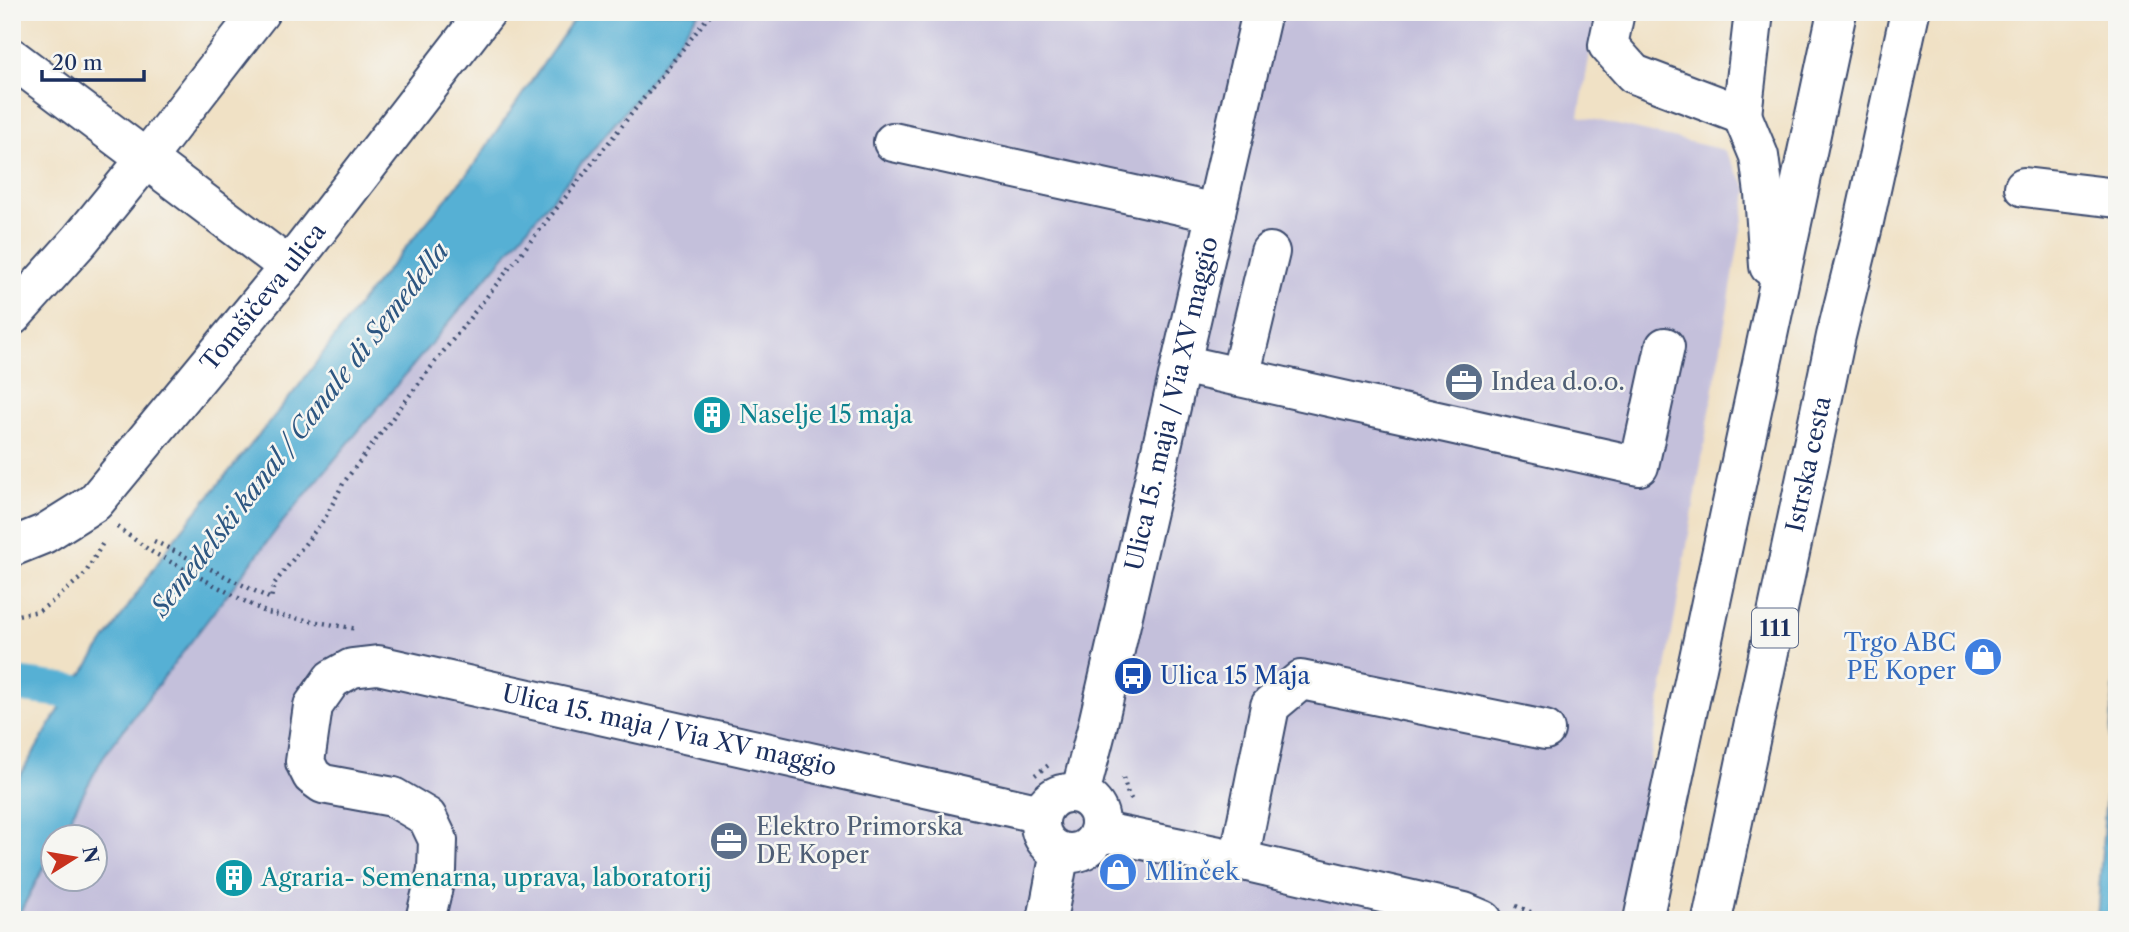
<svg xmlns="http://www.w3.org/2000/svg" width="2129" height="932" viewBox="0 0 2129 932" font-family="'Libre Caslon Text',serif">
  <rect width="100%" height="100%" fill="#f6f6f2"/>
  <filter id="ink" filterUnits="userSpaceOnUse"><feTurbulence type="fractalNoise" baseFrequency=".0143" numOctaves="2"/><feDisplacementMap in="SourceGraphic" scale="14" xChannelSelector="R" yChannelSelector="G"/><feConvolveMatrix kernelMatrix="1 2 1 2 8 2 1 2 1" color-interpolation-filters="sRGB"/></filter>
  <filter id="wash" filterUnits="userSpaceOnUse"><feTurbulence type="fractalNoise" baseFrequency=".00686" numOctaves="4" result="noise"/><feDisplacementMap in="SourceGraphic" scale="28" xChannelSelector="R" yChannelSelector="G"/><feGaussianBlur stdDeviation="1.57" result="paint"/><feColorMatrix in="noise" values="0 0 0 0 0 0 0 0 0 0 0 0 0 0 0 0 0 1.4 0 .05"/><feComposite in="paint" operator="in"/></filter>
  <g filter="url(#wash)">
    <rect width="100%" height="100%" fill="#f0e1c5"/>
    <path fill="#c4c0db" d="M699,12h898l-18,104 145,34 24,39 -113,661 -15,70h-1604l36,-68v28h42v-42l-34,-1 43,-80 177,-232 361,-433z"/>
    <g fill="#56b0d4" stroke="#387099" stroke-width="2">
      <path d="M579,12h120l-58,80 -361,433 -177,232 -43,80 -8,1v14l-36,68h-4v-131l56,-94 106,-156 124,-152 65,-88 108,-130z"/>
      <path d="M2117,642v278h-20z"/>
    </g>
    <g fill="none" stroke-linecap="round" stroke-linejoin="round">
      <path stroke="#56b0d4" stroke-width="35" d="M12,684l94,12"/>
    </g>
  </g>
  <g filter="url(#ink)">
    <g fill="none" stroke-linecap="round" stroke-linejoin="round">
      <defs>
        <g id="minor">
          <path d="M260,12l-114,147 143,108"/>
          <path d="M1615,12l-7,33 26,29 108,41 12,-103"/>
          <path d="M12,58l134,101 -66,81 -68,76"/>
          <path d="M893,142l323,71"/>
          <path d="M2024,187l93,11"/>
          <path d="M1181,364l458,102 26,-119"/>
          <path d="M1240,377l30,-125"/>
          <path id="s1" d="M12,547l32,-13 51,-32 194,-235 197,-255"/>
          <circle cx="1070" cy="823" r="30"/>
          <path id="s2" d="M1080,794l17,-66 165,-716"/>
          <path d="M1099,831l140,29 225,52 19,8"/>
          <path d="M1239,860l31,-154 31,-26 244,50"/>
          <path id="s3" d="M425,920l12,-50 1,-30 -11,-23 -34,-20 -70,-13 -11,-8 -7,-14 8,-56 19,-27 20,-11 26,-3 663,149"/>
          <path d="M1047,920l13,-68"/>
        </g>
        <g id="highway">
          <path d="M1742,115l17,41 5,37 5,73"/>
          <path d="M1643,920l194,-908"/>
          <path id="s4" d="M1712,920l124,-584 27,-110 47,-214"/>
        </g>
      </defs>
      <use href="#minor" stroke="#3b4a6d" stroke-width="42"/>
      <use href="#highway" stroke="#3b4a6d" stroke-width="42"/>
      <g stroke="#3b4a6d" stroke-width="4.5" stroke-dasharray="2 5" stroke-linecap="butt">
        <path d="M117,527l35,25 115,61 90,16"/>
        <path d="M154,541l117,58 3,-15 51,-66 19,-36 91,-120 277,-350"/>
        <path d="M12,616l27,-5 17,-12 29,-25 19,-33"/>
        <path d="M1035,775l15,-11"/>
        <path d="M1123,778l5,16 5,8"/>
        <path d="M1516,906l34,14"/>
      </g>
      <use href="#minor" stroke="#fff" stroke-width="38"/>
      <use href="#highway" stroke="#fff" stroke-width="38"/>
    </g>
  </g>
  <defs>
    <symbol id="office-disc" viewBox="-11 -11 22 22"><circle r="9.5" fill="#5c6f8a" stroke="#f6f6f2"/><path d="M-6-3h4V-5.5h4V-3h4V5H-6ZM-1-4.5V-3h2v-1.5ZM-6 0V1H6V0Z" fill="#fff"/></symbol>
    <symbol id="building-disc" viewBox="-11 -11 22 22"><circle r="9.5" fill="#0f9aa8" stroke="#f6f6f2"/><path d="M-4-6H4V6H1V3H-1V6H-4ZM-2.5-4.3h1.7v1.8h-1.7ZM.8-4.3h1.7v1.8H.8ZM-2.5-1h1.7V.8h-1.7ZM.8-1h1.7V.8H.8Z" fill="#fff"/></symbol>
    <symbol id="shop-disc" viewBox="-11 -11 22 22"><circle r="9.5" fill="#3f7fe0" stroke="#f6f6f2"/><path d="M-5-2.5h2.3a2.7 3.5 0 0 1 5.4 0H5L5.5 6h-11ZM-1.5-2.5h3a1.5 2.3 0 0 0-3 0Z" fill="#fff"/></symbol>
    <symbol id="bus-disc" viewBox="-11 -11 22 22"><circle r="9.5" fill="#1a4fb4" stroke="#f6f6f2"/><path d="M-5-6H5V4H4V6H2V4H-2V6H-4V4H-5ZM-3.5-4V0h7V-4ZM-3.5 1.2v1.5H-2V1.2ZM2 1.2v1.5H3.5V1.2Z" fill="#fff"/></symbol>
  </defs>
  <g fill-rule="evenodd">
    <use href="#office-disc" x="1442" y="360" width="44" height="44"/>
    <use href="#building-disc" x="690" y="393" width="44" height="44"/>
    <use href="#shop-disc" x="1961" y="635" width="44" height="44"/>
    <use href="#bus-disc" x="1111" y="654" width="44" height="44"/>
    <use href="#office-disc" x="707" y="819" width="44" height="44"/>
    <use href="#shop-disc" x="1096" y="850" width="44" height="44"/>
    <use href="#building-disc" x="212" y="856" width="44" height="44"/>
  </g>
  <g text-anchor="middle" stroke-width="5" stroke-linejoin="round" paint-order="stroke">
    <rect fill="#f6f6f2" stroke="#5d6b8a" stroke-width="2" x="1752" y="608.5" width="46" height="39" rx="5"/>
    <g font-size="23" font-weight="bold" fill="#1b2f5e">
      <text x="1775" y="636">111</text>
    </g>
    <g font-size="24" fill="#1b2f5e" stroke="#f6f6f2">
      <text dy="8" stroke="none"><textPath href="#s1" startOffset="360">Tomšičeva ulica</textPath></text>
      <text dy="8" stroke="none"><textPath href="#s2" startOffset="401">Ulica 15. maja / Via XV maggio</textPath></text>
      <text dy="8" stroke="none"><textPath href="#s4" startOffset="466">Istrska cesta</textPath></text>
      <text dy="8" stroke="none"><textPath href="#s3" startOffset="684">Ulica 15. maja / Via XV maggio</textPath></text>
    </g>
    <g font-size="24" fill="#4e5e75" stroke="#f6f6f2" text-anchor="start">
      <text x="1491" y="390">Indea d.o.o.</text>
      <text x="756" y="835">Elektro Primorska<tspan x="756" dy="28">DE Koper</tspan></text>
    </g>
    <g font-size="24" fill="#0d838f" stroke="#f6f6f2" text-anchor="start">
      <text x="739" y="423">Naselje 15 maja</text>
      <text x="261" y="886">Agraria- Semenarna, uprava, laboratorij</text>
    </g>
    <g font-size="24" fill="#366cbe" stroke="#f6f6f2" text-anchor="end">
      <text x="1956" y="651">Trgo ABC<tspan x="1956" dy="28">PE Koper</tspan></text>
      <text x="1145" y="880" text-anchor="start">Mlinček</text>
    </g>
    <g font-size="24" fill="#164399" stroke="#f6f6f2" text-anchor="start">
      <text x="1160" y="684">Ulica 15 Maja</text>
    </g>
    <g font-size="26" font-style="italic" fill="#2d5681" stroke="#f6f6f2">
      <text transform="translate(300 429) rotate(-52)" y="9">Semedelski kanal / Canale di Semedella</text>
    </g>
  </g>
  <rect width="2129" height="932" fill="none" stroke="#f6f6f2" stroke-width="42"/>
  <g transform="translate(74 858) rotate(79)"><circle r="33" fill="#f6f6f2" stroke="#9ea6b7" stroke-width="2"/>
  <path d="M0-5L12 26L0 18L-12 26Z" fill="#c8321e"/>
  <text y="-10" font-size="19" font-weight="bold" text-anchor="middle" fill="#1b2f5e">N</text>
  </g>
  <path d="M42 70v10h102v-10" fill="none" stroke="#1b2f5e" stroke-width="3.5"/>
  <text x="52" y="70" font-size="21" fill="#1b2f5e" stroke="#f6f6f2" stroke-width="5" paint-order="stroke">20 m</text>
</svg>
